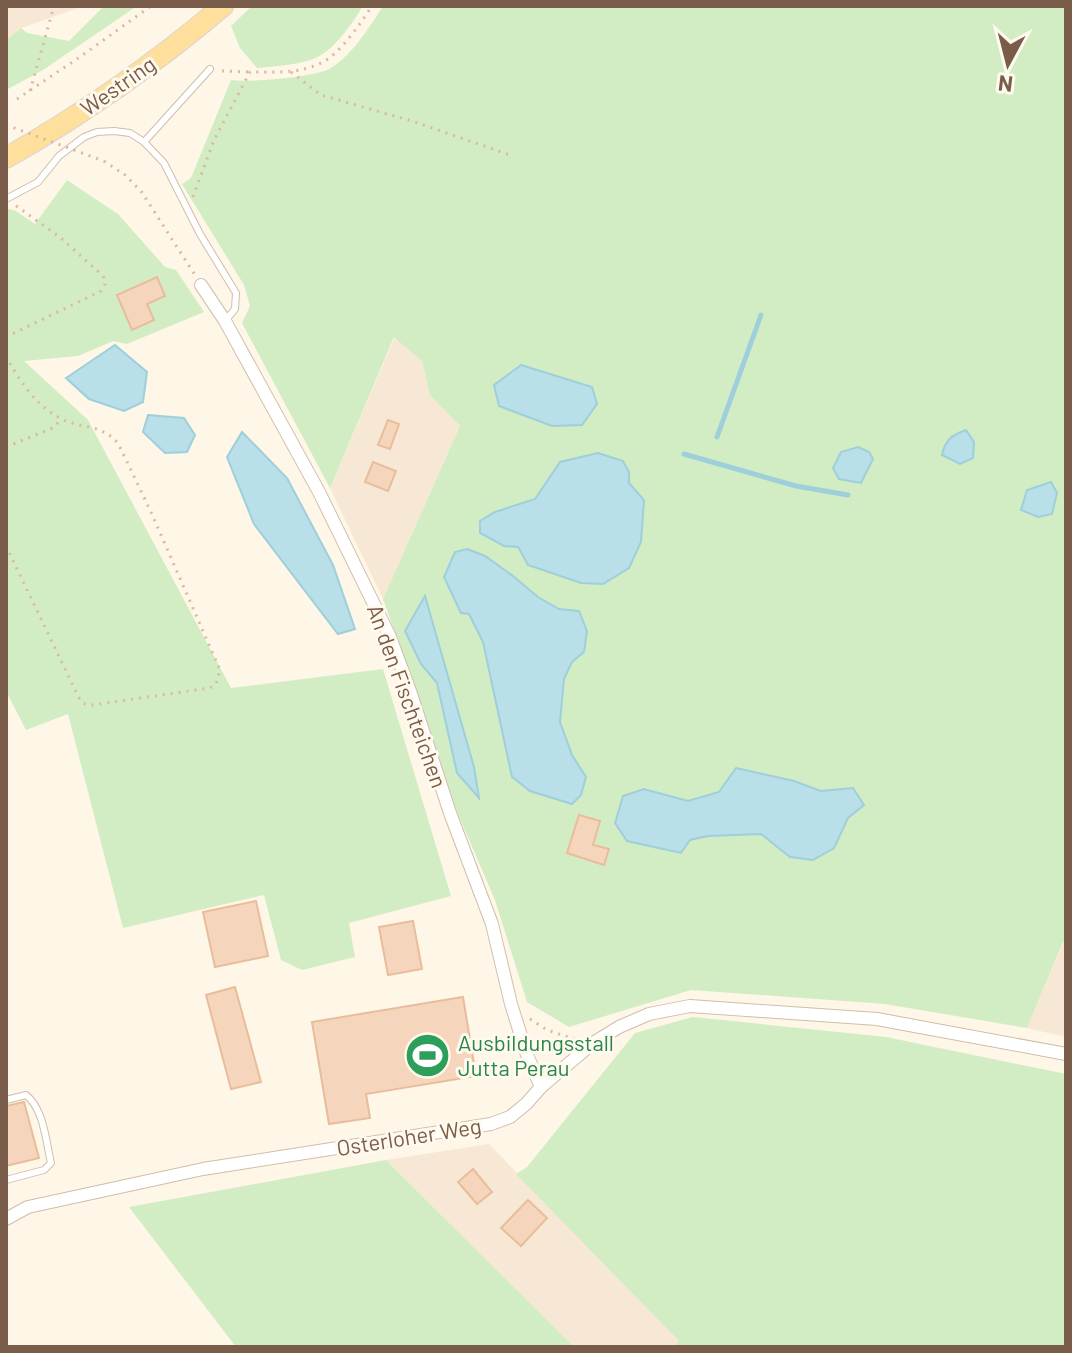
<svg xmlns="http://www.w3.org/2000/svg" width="1072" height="1353" viewBox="0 0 1072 1353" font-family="Barlow,sans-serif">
  <rect width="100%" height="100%" fill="#fef6e6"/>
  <g fill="#f6e8d4">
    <path d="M6,6h78l-63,22 -15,12z"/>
    <path d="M395,337l27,24 8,34 30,31 -77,173 -53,-111z"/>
    <path d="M1064,941l2,1v95l-39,-9z"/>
    <path d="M489,1144l190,197 -5,6h-100l-188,-187z"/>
  </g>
  <g fill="#d2edc3" fill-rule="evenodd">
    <path d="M104,6h33l-94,64 -37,20v-50l15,-12 6,5 42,8z"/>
    <path d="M252,6h111c-10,16 -26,40 -42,49 -16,10 -45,11 -64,13l-17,-20 -9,-22z"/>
    <path d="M383,6h683v936h-3l-36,86 -142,-24 -194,-14 -122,37 -42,-25 -32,-102 -37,-86 -75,-215 77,-173 -30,-31 -8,-34 -28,-24 -64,151 -88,-165 8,-17 -6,-21 -62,-101 9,-6 40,-98c17,3 87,-3 100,-12 22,-14 38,-40 52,-62zM499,406l83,19 -30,1zM560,462l69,10v11l-101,82 -33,-53 40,-13zM467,549l18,7 28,20 25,21 21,12 20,3 8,19 -3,21 -12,10 -8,17 -4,43 12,33 14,22 -74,-1 -29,-134 -14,-29zM425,597l49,170 4,29 -21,-23 -20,-90zM794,781l27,10 32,-3 -5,30 -14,30 -44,9 -29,-23 -53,2 -18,4 -9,13 -54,-12 16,-52 45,12 31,-9z"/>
    <path d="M67,180l51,34 47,53 11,3 28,42 -77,32 -14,-3 -35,15 -54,5 64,59 143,268 152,-19 68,227 -102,27 6,34 -53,13 -21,-10 -17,-65 -141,33 -55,-214 -42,16 -20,-39v-483l10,3 19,13z"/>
    <path d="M693,1017l193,20 180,37v273h-392l5,-6 -163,-167 11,-7 108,-134z"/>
    <path d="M386,1160l188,187h-338l-107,-140z"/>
  </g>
  <g fill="#b9dfe9" stroke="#9ecfdb" stroke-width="2">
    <path d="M115,345l32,27 -4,30 -19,9 -35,-12 -23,-21z"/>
    <path d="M521,365l71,22 5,17 -15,21 -30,1 -53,-20 -5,-21z"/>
    <path d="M148,415l36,3 11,17 -8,17 -22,1 -22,-21z"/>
    <path d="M966,430l8,12 -1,16 -13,6 -18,-9c3,-15 10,-20 24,-25z"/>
    <path d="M242,432l45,46 46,87 22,64 -17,5 -84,-110 -27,-67z"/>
    <path d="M858,447l11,5 4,7 -12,24 -22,-4 -6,-11 8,-16z"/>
    <path d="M598,453l25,8 6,11v11l15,17 -3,42 -12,26 -26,16 -22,-1 -53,-18 -10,-18 -14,-1 -24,-13v-12l15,-9 40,-13 25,-37z"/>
    <path d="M1051,482l6,11 -5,21 -14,3 -17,-7 6,-20z"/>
    <path d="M467,549l18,7 28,20 25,21 21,12 20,2 8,20 -3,21 -12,10 -8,17 -4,43 12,33 14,22 -5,18 -9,9 -42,-13 -18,-14 -29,-135 -14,-28 -8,-1 -17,-36 11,-25z"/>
    <path d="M425,596l49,171 5,31 -22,-25 -20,-90 -16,-19 -16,-33z"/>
    <path d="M736,768l58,13 27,10 32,-3 11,17 -16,13 -14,30 -21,12 -23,-3 -29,-23 -53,2 -18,4 -9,13 -54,-12 -12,-18 8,-27 21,-7 44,12 31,-9z"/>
  </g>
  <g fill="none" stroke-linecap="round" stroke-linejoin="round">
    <g stroke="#9ecfdb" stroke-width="5">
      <path d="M717,437l44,-122"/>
      <path d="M684,454l112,32 52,9"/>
    </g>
  </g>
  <g fill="#f5d6bc" stroke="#e9bd9b" stroke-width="2">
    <path d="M157,277l8,19 -18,8 7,16 -22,10 -15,-35z"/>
    <path d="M388,420l11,4 -9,25 -12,-4z"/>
    <path d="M373,462l23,9 -8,20 -23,-9z"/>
    <path d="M579,815l21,6 -7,24 16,4 -5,16 -37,-12z"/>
    <path d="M256,901l12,55 -53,11 -12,-55z"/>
    <path d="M413,921l9,48 -34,6 -9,-48z"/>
    <path d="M235,987l26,95 -30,7 -25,-94z"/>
    <path d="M463,997l13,79 -110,18 4,24 -41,6 -17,-102z"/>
    <path d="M24,1102l15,56 -33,8v-60z"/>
    <path d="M473,1169l19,23 -15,12 -19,-22z"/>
    <path d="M528,1200l19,18 -26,28 -20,-18z"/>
  </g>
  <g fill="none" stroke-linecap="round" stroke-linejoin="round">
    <defs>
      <g id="service">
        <path d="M144,142l66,-73"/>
        <path d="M6,199l32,-17 21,-26 25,-19 13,-5 17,-1 16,2 14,9 20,21 36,71 36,59 -1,16 -10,12"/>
        <path d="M6,1100l20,-5c18,14 20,47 25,68l-7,7 -38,10"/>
      </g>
      <g id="minor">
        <path d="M201,285l24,36 94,171 71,145 20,54 40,122 42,111 19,80 16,51 14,32"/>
        <path d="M6,1219l22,-12 175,-38 288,-45 19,-7 16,-13 15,-17 52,-44 26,-16 30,-13 41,-8 187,13 189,35"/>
      </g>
      <path id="primary" d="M6,158c77,-44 150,-95 217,-152"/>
    </defs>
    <use href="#service" stroke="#d0beab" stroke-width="8"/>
    <use href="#minor" stroke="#d0beab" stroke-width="14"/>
    <use href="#primary" stroke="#dcd5d0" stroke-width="22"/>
    <g stroke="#dab99f" stroke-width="3" stroke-dasharray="2 6" stroke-linecap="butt">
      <path d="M222,71l28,1"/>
      <path d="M291,72l30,23 91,26 101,35"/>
      <path d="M30,91l24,-85"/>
      <path d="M17,99l63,-42 71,-51"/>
      <path d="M104,161l21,14 16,16 54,84"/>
      <path d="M193,197l21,-57 36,-68c24,0 49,2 71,-9 18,-8 40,-40 51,-57"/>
      <path d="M6,337l95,-46c5,-5 5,-9 2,-15l-42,-38 -46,-33"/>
      <path d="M6,356c13,24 29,49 54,62 22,12 38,4 58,25l33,69 69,158 -4,14 -6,4 -118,17 -7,-1 -5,-4 -74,-154"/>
      <path d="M6,447l47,-19 8,-9"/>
      <path d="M530,1019l17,11 27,9"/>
    </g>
    <use href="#service" stroke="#fff" stroke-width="6"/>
    <use href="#minor" stroke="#fff" stroke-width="12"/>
    <use href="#primary" stroke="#ffdf9c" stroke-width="20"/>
    <path stroke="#dab99f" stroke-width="3" stroke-dasharray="2 6" stroke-linecap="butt" d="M6,125l98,36"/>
  </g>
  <defs>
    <symbol id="stadium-disc" viewBox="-11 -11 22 22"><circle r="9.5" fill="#2e9e5b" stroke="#fff9ee"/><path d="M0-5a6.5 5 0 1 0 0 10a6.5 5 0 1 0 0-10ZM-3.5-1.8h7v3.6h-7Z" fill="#fff"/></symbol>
  </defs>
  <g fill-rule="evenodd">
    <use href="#stadium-disc" x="402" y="1030" width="51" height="51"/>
  </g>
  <g text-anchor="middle" stroke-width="6" stroke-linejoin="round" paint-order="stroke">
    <g font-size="22" fill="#795c49" stroke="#fff9ee">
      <text transform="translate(118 86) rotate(-35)" y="8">Westring</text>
      <text transform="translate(407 696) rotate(70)" y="8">An den Fischteichen</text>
      <text transform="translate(409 1137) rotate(-9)" y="8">Osterloher Weg</text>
    </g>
    <g font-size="22" fill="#27864d" stroke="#fff9ee" text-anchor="start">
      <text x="458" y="1051">Ausbildungsstall<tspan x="458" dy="25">Jutta Perau</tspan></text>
    </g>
  </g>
  <rect width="1072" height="1353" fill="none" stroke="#795c49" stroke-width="16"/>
  <g transform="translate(1008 64) rotate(187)" stroke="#fff9ee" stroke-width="6" paint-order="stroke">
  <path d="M0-6L14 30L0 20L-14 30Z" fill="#795c49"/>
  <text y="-12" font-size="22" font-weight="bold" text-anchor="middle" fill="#795c49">N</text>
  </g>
</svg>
